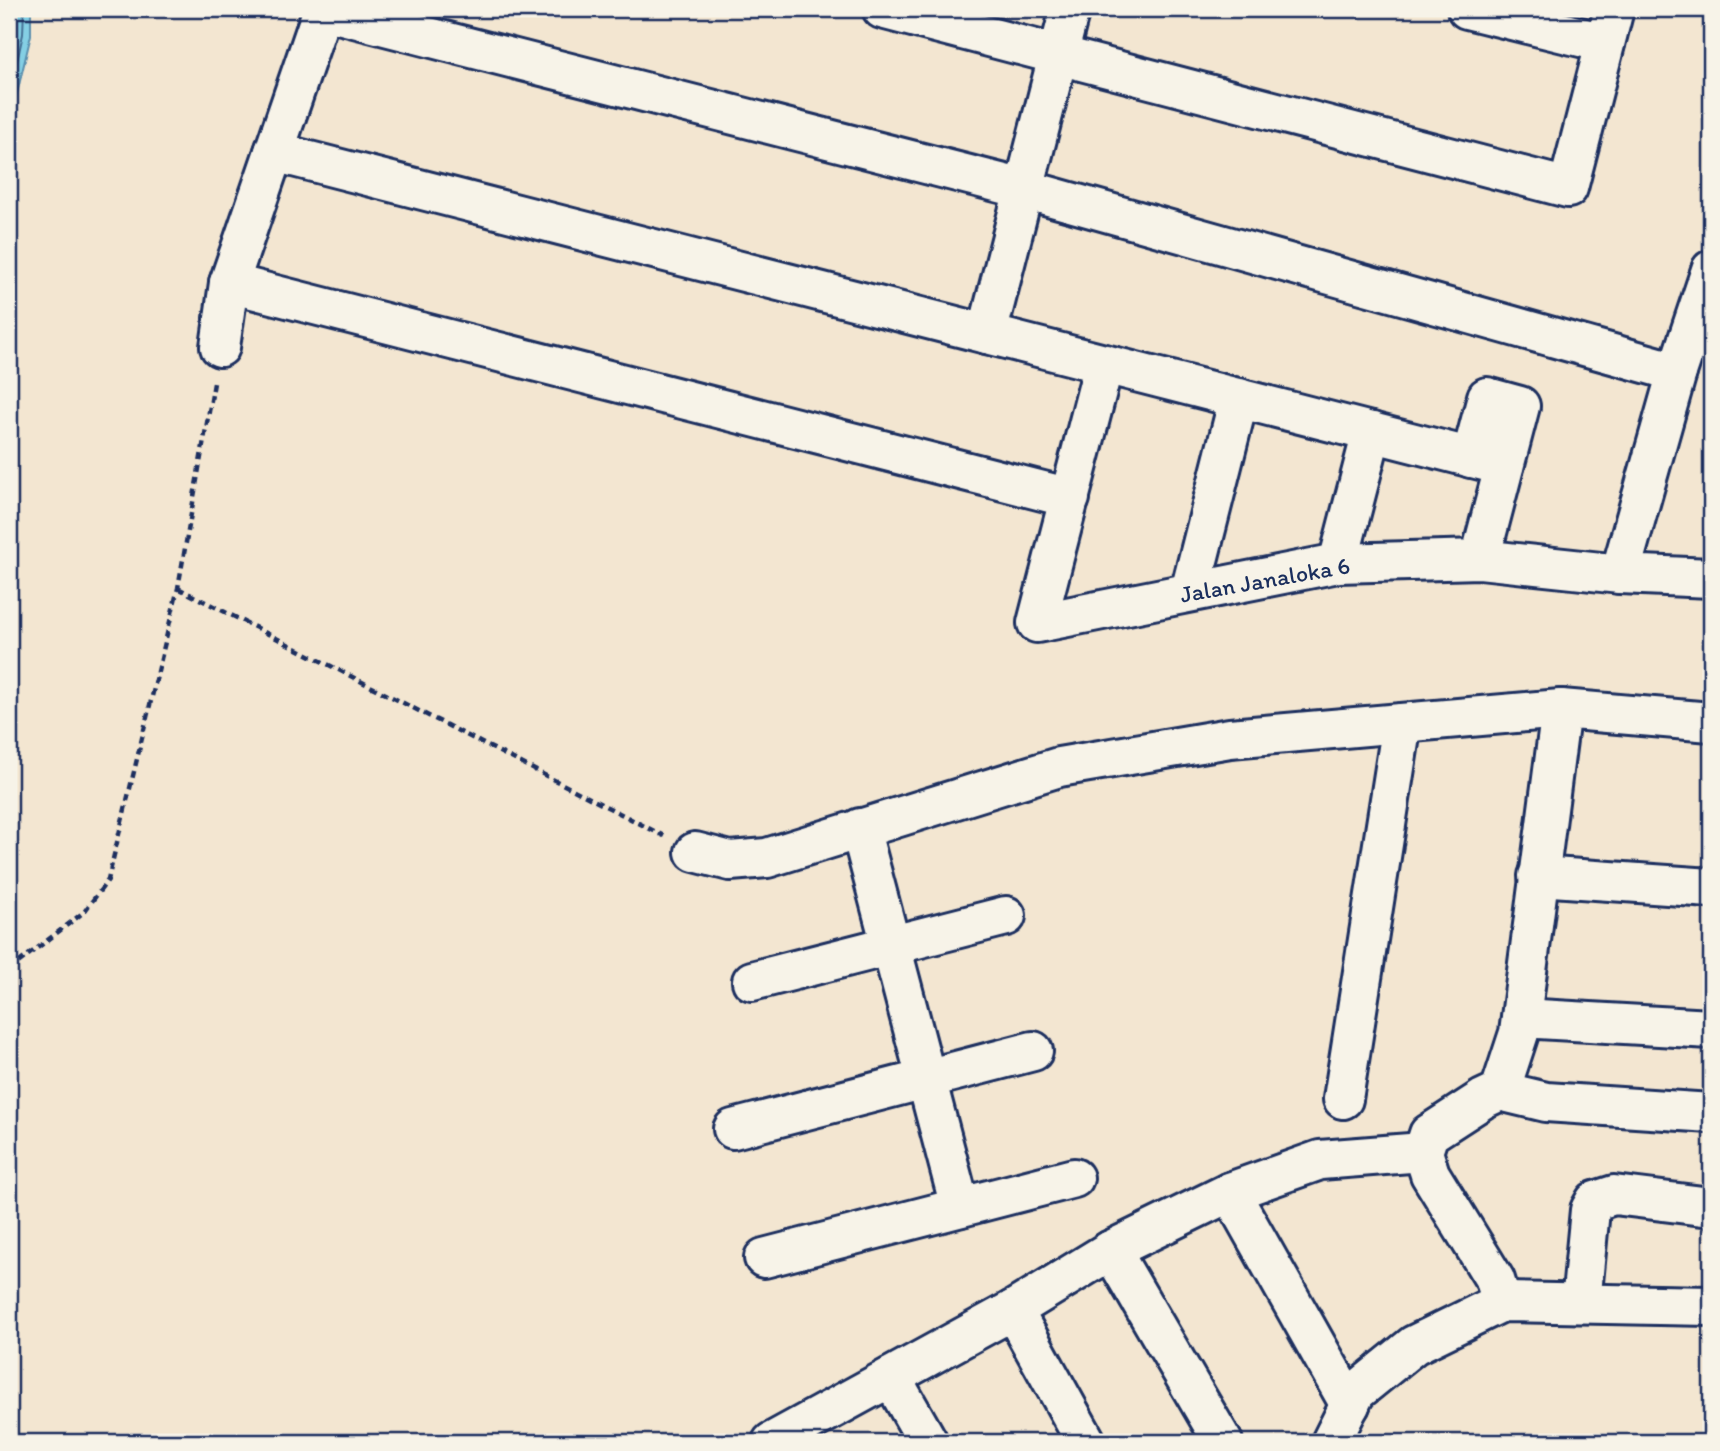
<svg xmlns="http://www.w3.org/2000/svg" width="1720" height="1451" viewBox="0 0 1720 1451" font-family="Itim,sans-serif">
  <rect width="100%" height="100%" fill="#f3e6d1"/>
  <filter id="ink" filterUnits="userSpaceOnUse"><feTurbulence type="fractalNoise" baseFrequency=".0143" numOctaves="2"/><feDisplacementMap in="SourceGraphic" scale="14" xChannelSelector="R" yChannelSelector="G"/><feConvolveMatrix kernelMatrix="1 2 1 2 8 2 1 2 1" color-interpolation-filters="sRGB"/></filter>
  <g filter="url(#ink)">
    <path fill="#84cfe4" stroke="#5a8fae" stroke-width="2" d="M9,9h22v26l-18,75 -4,6z"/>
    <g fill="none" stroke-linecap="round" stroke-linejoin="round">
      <path stroke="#456f94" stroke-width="2" d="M9,98l14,-64 1,-25"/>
      <defs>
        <g id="street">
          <path d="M882,9l686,179 46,-179"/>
          <path d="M1467,9l138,34"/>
          <path d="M323,10l701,179 653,183"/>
          <path d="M274,152l1230,314"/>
          <path d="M1711,270l-34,102 -57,202 91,4"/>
          <path d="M229,283l841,215"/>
          <path d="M987,334l83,-325"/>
          <path d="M220,347l9,-64 94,-274"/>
          <path d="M1104,364l-67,259 301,-60 142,-4 140,15"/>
          <path d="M1471,458l16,-61 33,9 -40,153"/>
          <path d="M1338,563l34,-131"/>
          <path d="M1190,592l49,-194"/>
          <path d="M860,828l100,379"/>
          <path d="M695,852l35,9 37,-3 292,-91 171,-29 331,-29"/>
          <path d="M1538,876l173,12"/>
          <path d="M752,981l254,-65"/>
          <path d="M1521,1018l190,11"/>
          <path d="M1500,1091l46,11 165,11"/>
          <path d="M1343,1099l59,-376"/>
          <path d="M733,1129l300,-78"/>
          <path d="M1230,1192l120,213"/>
          <path d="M1111,1250l112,192"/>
          <path d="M764,1258l310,-80"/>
          <path d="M1502,1302l-7,-22 -65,-106 -7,-22 6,-18 54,-35 17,-8 19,-58 42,-324 150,13"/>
          <path d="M1581,1303l9,-93 5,-9 19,-6 97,12"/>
          <path d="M891,1377l37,65"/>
          <path d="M772,1442l241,-132"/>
          <path d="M1086,1442l-73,-132 98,-60 119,-58 90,-32 103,-8"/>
          <path d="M1331,1442l25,-50 58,-47 88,-43 209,4"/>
        </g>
      </defs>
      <use href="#street" stroke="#1b2f5e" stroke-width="44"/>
      <g stroke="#1b2f5e" stroke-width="4.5" stroke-dasharray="7 5" stroke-linecap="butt">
        <path d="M178,588l486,248"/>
        <path d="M9,970l75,-58 24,-32 70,-292 36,-205"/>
      </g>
      <use href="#street" stroke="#f7f3e8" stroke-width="38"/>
    </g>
  </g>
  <g text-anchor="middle" stroke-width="5" stroke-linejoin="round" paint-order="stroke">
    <g font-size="24" fill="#1b2f5e" stroke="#f7f3e8">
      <text transform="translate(1265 580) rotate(-10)" y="8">Jalan Janaloka 6</text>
    </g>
  </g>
  <rect width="1720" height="1451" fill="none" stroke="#f7f3e8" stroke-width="35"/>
  <rect x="18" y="18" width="1685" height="1416" fill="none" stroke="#1b2f5e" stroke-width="2.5" filter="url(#ink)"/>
</svg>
